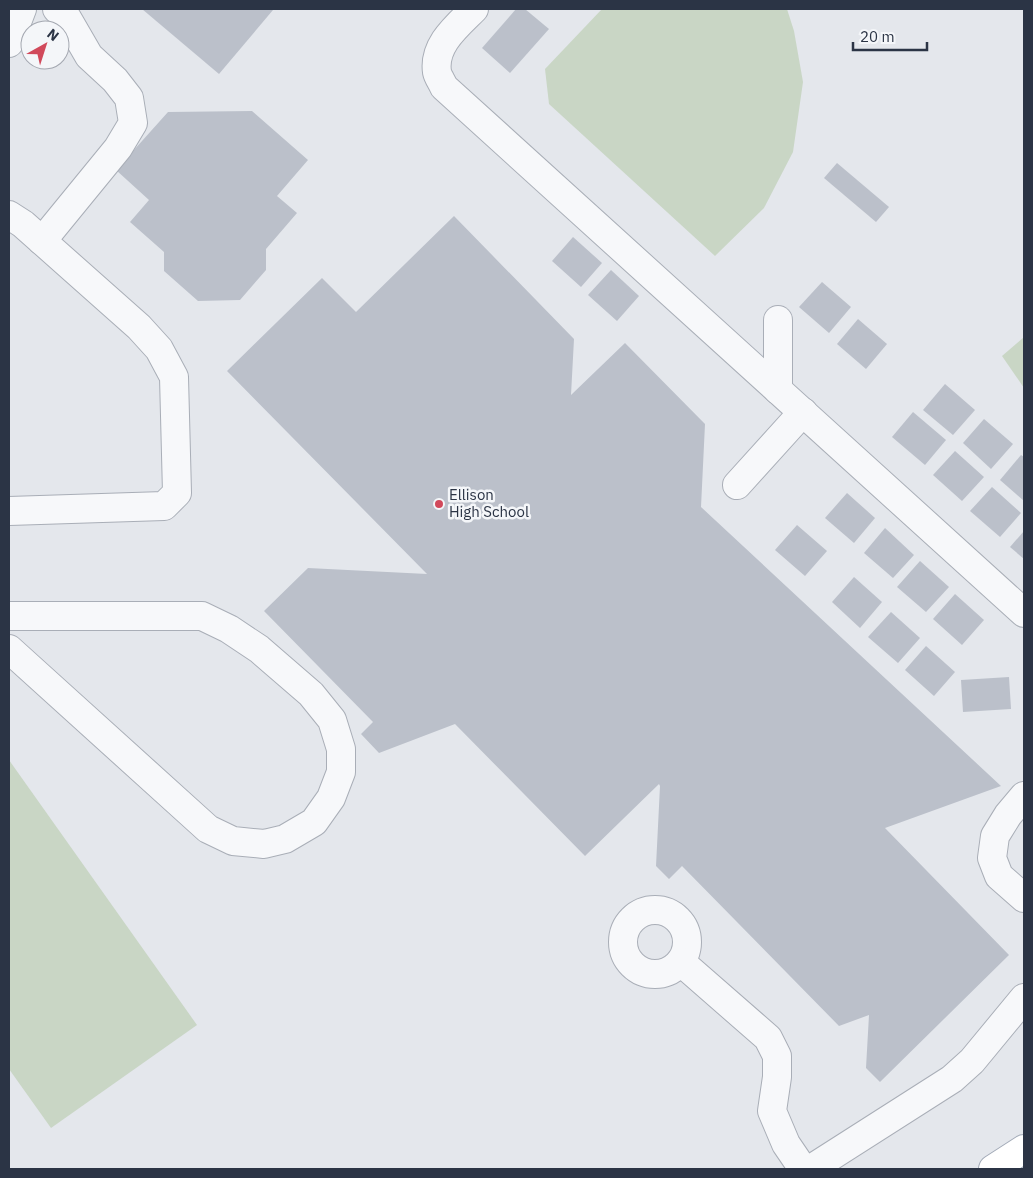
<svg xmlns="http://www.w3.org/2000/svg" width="1033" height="1178" viewBox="0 0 1033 1178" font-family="'IBM Plex Sans',sans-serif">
  <rect width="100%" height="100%" fill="#e4e7ec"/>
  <g fill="#c9d6c5">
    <path d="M602,9h185l7,22 9,51 -10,70 -29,56 -49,48 -166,-152 -4,-35z"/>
    <path d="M1024,337v51l-22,-32z"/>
    <path d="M9,760l188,265 -146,103 -42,-59z"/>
  </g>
  <g fill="#bbc0ca">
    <path d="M142,9h130l1,1 -54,64z"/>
    <path d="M516,9h9l24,20 -39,44 -28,-25z"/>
    <path d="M252,111l56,49 -31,36 20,17 -31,36v21l-26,30 -42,1 -34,-30v-19l-34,-30 19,-22 -33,-30 52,-58z"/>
    <path d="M837,163l52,44 -13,15 -52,-44z"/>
    <path d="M454,216l120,123 -3,56 54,-52 80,81 -4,83 300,279 -116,42 124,127 -129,127 -14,-14 3,-53 -30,11 -157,-160 -13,13 -13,-13 4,-80 -1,-2 -74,72 -130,-132 -76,29 -18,-19 12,-12 -109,-111 44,-43 119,6 -200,-203 95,-93 34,34z"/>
    <path d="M573,237l29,26 -21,24 -29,-26z"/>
    <path d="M611,270l28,26 -22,25 -29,-26z"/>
    <path d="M822,282l29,25 -22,26 -30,-26z"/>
    <path d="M858,319l29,25 -21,25 -29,-25z"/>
    <path d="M945,384l30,26 -22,25 -30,-25z"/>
    <path d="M913,412l33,28 -21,25 -33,-28z"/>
    <path d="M984,419l29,25 -22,25 -28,-26z"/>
    <path d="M955,451l29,26 -22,24 -29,-26z"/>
    <path d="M1021,455l3,2v44l-24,-21z"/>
    <path d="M992,487l29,26 -21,24 -30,-26z"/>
    <path d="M847,493l28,25 -21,25 -29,-25z"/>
    <path d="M797,525l30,26 -22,25 -30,-26z"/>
    <path d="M885,528l29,27 -21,23 -29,-25z"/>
    <path d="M1024,531v28l-14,-12z"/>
    <path d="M920,561l29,26 -23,25 -29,-25z"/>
    <path d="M854,577l28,25 -22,26 -28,-26z"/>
    <path d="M955,594l29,26 -22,25 -29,-26z"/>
    <path d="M891,612l29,26 -22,25 -30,-26z"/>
    <path d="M926,646l29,26 -21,24 -29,-26z"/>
    <path d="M1009,677l2,32 -48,3 -2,-32z"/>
  </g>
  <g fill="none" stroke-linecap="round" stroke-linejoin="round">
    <defs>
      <g id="minor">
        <path d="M474,9c-17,17 -41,36 -37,63 1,5 5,10 7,15l580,526"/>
        <path d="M9,43l13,-34"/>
        <path d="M9,215l14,9 116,103 20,22 15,28 3,116 -13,13 -155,5"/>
        <path d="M42,241l76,-93 15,-25 -4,-25 -14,-18 -26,-24 -22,-38 -10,-9"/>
        <path d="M778,320v70"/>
        <path d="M737,485l66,-73"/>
        <path d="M9,616h193l27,13 30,20 52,45 21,26 9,29v23l-10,26 -17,24 -29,17 -21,5 -31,-3 -25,-12 -199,-180"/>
        <path d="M1024,796l-16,19 -13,21 -3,22 7,18 25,22"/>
        <circle cx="655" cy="942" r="32"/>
        <path d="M681,962l87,76 9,18v21l-5,34 14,33 17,25"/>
        <path d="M811,1169l141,-90 20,-18 52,-63"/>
      </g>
      <path id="major" d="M993,1169l31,-20"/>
    </defs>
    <use href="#minor" stroke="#a9aeb7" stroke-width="30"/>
    <use href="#major" stroke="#a3abb8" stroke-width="30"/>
    <use href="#minor" stroke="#f7f8fa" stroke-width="28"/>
    <use href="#major" stroke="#fff" stroke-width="28"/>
  </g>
  <circle fill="#d1495b" stroke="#f4f6f9" stroke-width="2" cx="439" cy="504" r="5"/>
  <g text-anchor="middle" stroke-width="5" stroke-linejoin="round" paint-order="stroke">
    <g font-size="15" fill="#2b3445" stroke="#f4f6f9" text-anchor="start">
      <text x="449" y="500">Ellison<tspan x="449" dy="17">High School</tspan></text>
    </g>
  </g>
  <rect width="1033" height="1178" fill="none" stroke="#2b3445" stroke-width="20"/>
  <g transform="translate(45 45) rotate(39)"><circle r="24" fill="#f4f6f9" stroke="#a4a8b1"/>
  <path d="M0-4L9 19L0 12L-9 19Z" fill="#d1495b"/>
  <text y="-8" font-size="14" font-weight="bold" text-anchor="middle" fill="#2b3445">N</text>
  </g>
  <path d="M853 42v8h74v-8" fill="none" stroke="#2b3445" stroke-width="2.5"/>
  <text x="860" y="42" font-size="15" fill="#2b3445" stroke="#f4f6f9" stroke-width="4" paint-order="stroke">20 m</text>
</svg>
